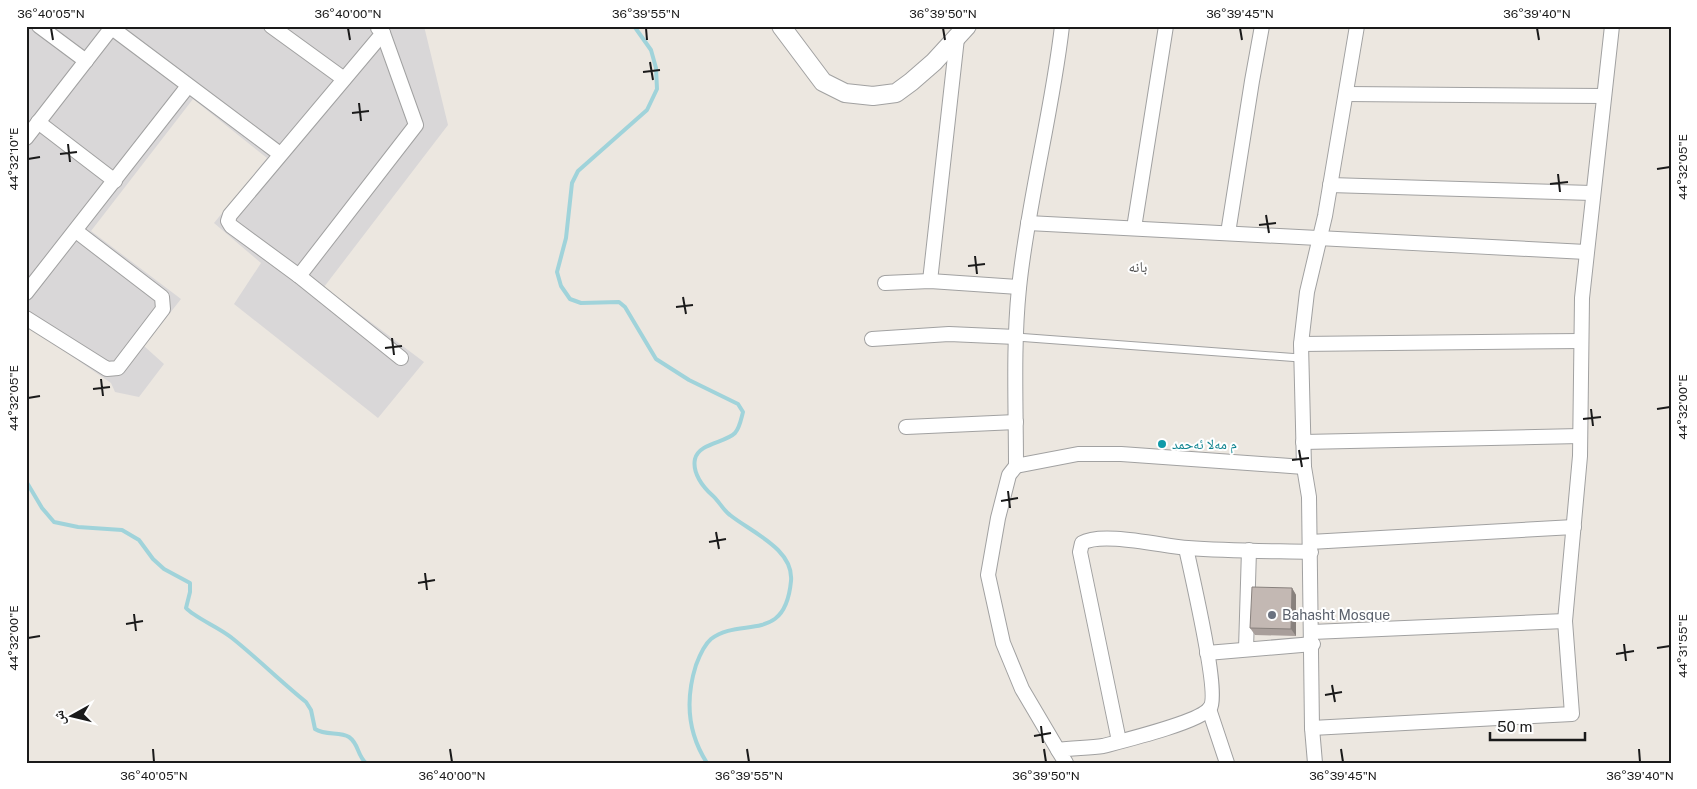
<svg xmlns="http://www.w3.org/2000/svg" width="1697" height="789" viewBox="0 0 1697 789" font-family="'Public Sans','Noto Naskh Arabic',sans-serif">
  <rect width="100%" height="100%" fill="#ece7e0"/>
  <path fill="#d9d7d8" d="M26,26h398l24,99 -124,162 100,75 -46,56 -144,-114 27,-41 -47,-40 53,-65 -74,-59 -102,132 90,68 -37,47 20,18 -25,33 -24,-5 -4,-9 -85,-58z"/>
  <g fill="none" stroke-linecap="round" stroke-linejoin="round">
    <g stroke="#a0d3da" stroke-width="4">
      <path d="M634,26l17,24 5,18 1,21 -10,21 -69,61 -6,12 -6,55 -9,34 4,14 9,13 11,4 38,-1 6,5 31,52 33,21 49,24 5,8c-2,7 -3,15 -8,21 -10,10 -36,10 -40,26 -3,14 8,28 17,36 7,6 11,15 18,20 21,17 64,34 61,66 -6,64 -50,35 -80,58 -7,6 -12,18 -15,26 -11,35 -9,67 11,98"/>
      <path d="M26,481l16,27 12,14 24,5 44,3 17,10 14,19 11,10 26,14v9l-4,16c9,10 33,19 46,30 25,20 48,43 74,64l5,8 4,19c11,7 25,2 34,8 10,7 8,18 17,26"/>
    </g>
    <defs>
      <path id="service" d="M1016,337l284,21"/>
      <g id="minor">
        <path d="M39,26l47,35"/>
        <path d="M271,26l73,53"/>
        <path d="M112,28l168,126"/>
        <path d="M383,33l-153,182 -2,6 3,5 68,50 102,82"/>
        <path d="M1346,94l258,2"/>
        <path d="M38,122l77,59"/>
        <path d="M26,138l87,-112"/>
        <path d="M1330,185l262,8"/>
        <path d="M1028,223l558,29"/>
        <path d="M1134,228l32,-202"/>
        <path d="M1228,233l24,-152 10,-55"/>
        <path d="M299,276l117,-151 -33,-92 -5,-5"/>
        <path d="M930,281l27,-243"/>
        <path d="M885,283l45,-2 89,6"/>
        <path d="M26,293l162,-207"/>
        <path d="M26,318l81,51 11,-1 45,-59 -1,-12 -86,-66"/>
        <path d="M872,339l77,-5 67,3"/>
        <path d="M1301,344l280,-3"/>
        <path d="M906,427l110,-5"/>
        <path d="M1303,442l277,-6"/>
        <path d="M1016,466l62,-12h43l183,13"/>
        <path d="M1310,542l264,-15"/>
        <path d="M1312,632l253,-11"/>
        <path d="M1246,649l3,-99"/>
        <path d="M1207,653l106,-9"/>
        <path d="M1209,709l18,54"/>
        <path d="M1312,728l260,-14 -7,-93 15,-165 2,-158 30,-272"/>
        <path d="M1119,741l-39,-189 2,-9c20,-12 80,3 106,5 40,3 82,3 123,4"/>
        <path d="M1058,750l-36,-61 -19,-46 -15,-68 10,-57 11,-43 7,-9c0,-60 -3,-119 3,-178 9,-88 33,-174 43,-262"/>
        <path d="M1066,763l-8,-13c13,-2 32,-2 45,-4 19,-5 97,-24 107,-38 10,-14 -19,-136 -24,-160"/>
        <path d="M1315,763l-3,-35 -3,-231 -5,-30 -3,-123 6,-52 18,-76 32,-190"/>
      </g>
      <path id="tertiary" d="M781,26l42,56 22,11 28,3 23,-3 15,-11 23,-20 33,-36"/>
    </defs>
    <use href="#service" stroke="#a1a1a1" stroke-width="9"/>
    <use href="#minor" stroke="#a1a1a1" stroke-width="16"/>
    <use href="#tertiary" stroke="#a1a1a1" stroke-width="20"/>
    <use href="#service" stroke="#fff" stroke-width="7"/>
    <use href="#minor" stroke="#fff" stroke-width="14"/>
    <use href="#tertiary" stroke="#fff" stroke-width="18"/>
  </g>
  <path fill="#a89e9a" d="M1292,588l4,7v41l-41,-1 -5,-7z"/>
  <path fill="#88817d" d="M1292,588l4,7v41l-5,-7z"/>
  <path fill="#c3b8b3" stroke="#88817d" d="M1252,587l40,1 -1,41 -41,-1z"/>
  <path fill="none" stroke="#1a1a1a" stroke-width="2" d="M51,28l2,12M348,28l2,12M646,28l1,12M943,28l2,12M1240,28l2,12M1537,28l2,12M650,62l3,18M643,72l17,-2M359,103l2,18M352,113l17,-2M68,144l2,18M60,154l17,-2M28,159l12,-2M1657,169l13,-2M1558,174l2,18M1550,184l18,-2M1266,215l3,18M1259,225l17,-2M975,256l2,18M968,266l17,-2M683,297l3,17M676,307l17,-2M392,338l2,17M385,348l17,-2M101,379l2,17M93,389l17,-2M28,398l12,-2M1591,409l2,17M1657,409l13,-2M1583,419l18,-2M1299,450l3,17M1292,460l17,-2M1008,491l2,17M1001,501l17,-3M716,532l3,17M709,542l17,-3M425,573l2,17M418,583l17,-3M134,614l2,17M126,624l17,-3M28,638l12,-2M1624,644l2,17M1657,648l13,-2M1616,654l18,-3M1332,685l3,17M1325,695l17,-3M1041,726l2,17M1034,736l17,-3M153,749l1,13M450,749l2,13M747,749l2,13M1044,749l2,13M1341,749l2,13M1639,749l1,13"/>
  <circle fill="#0f9aa8" stroke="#fff" stroke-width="2" cx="1162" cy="444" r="5"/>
  <circle fill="#6b7280" stroke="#fff" stroke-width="2" cx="1272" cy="615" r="5"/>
  <g text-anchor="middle" stroke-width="4" stroke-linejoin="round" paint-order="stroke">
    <g font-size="14" fill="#0d838f" stroke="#fff" text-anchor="start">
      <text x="1172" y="449">م مەلا ئەحمد</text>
    </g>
    <g font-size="14" fill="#5b616d" stroke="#fff" text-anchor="start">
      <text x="1282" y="620">Bahasht Mosque</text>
    </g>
    <g font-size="15" fill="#4d4d4d" stroke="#fff">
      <text x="1138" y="272">بانە</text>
    </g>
  </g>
  <rect width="1697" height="789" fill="none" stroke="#ffffff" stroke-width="55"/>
  <g transform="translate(72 716) rotate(262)" stroke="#ffffff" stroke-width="4" paint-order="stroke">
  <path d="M0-4L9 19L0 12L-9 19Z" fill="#1a1a1a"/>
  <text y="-8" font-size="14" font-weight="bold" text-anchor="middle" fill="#1a1a1a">ش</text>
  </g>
  <path d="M1490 732v8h95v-8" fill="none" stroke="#1a1a1a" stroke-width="2.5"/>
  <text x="1497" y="732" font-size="15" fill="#1a1a1a" stroke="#ffffff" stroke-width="4" paint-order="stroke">50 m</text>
  <rect x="28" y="28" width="1642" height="734" fill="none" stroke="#1a1a1a" stroke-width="2"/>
  <g font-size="12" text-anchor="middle" fill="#1a1a1a">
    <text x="51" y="18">36°40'05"N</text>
    <text x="348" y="18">36°40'00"N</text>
    <text x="646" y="18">36°39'55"N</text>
    <text x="943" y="18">36°39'50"N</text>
    <text x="1240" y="18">36°39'45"N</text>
    <text x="1537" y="18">36°39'40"N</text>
    <text transform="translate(14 159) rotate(-90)" y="4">44°32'10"E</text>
    <text transform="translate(1683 167) rotate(-90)" y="4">44°32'05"E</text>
    <text transform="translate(14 398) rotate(-90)" y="4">44°32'05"E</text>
    <text transform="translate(1683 407) rotate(-90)" y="4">44°32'00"E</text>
    <text transform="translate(14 638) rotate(-90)" y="4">44°32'00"E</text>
    <text transform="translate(1683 646) rotate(-90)" y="4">44°31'55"E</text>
    <text x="154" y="780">36°40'05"N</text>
    <text x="452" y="780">36°40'00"N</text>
    <text x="749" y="780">36°39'55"N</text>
    <text x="1046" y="780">36°39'50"N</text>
    <text x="1343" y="780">36°39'45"N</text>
    <text x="1640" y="780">36°39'40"N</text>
  </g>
</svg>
